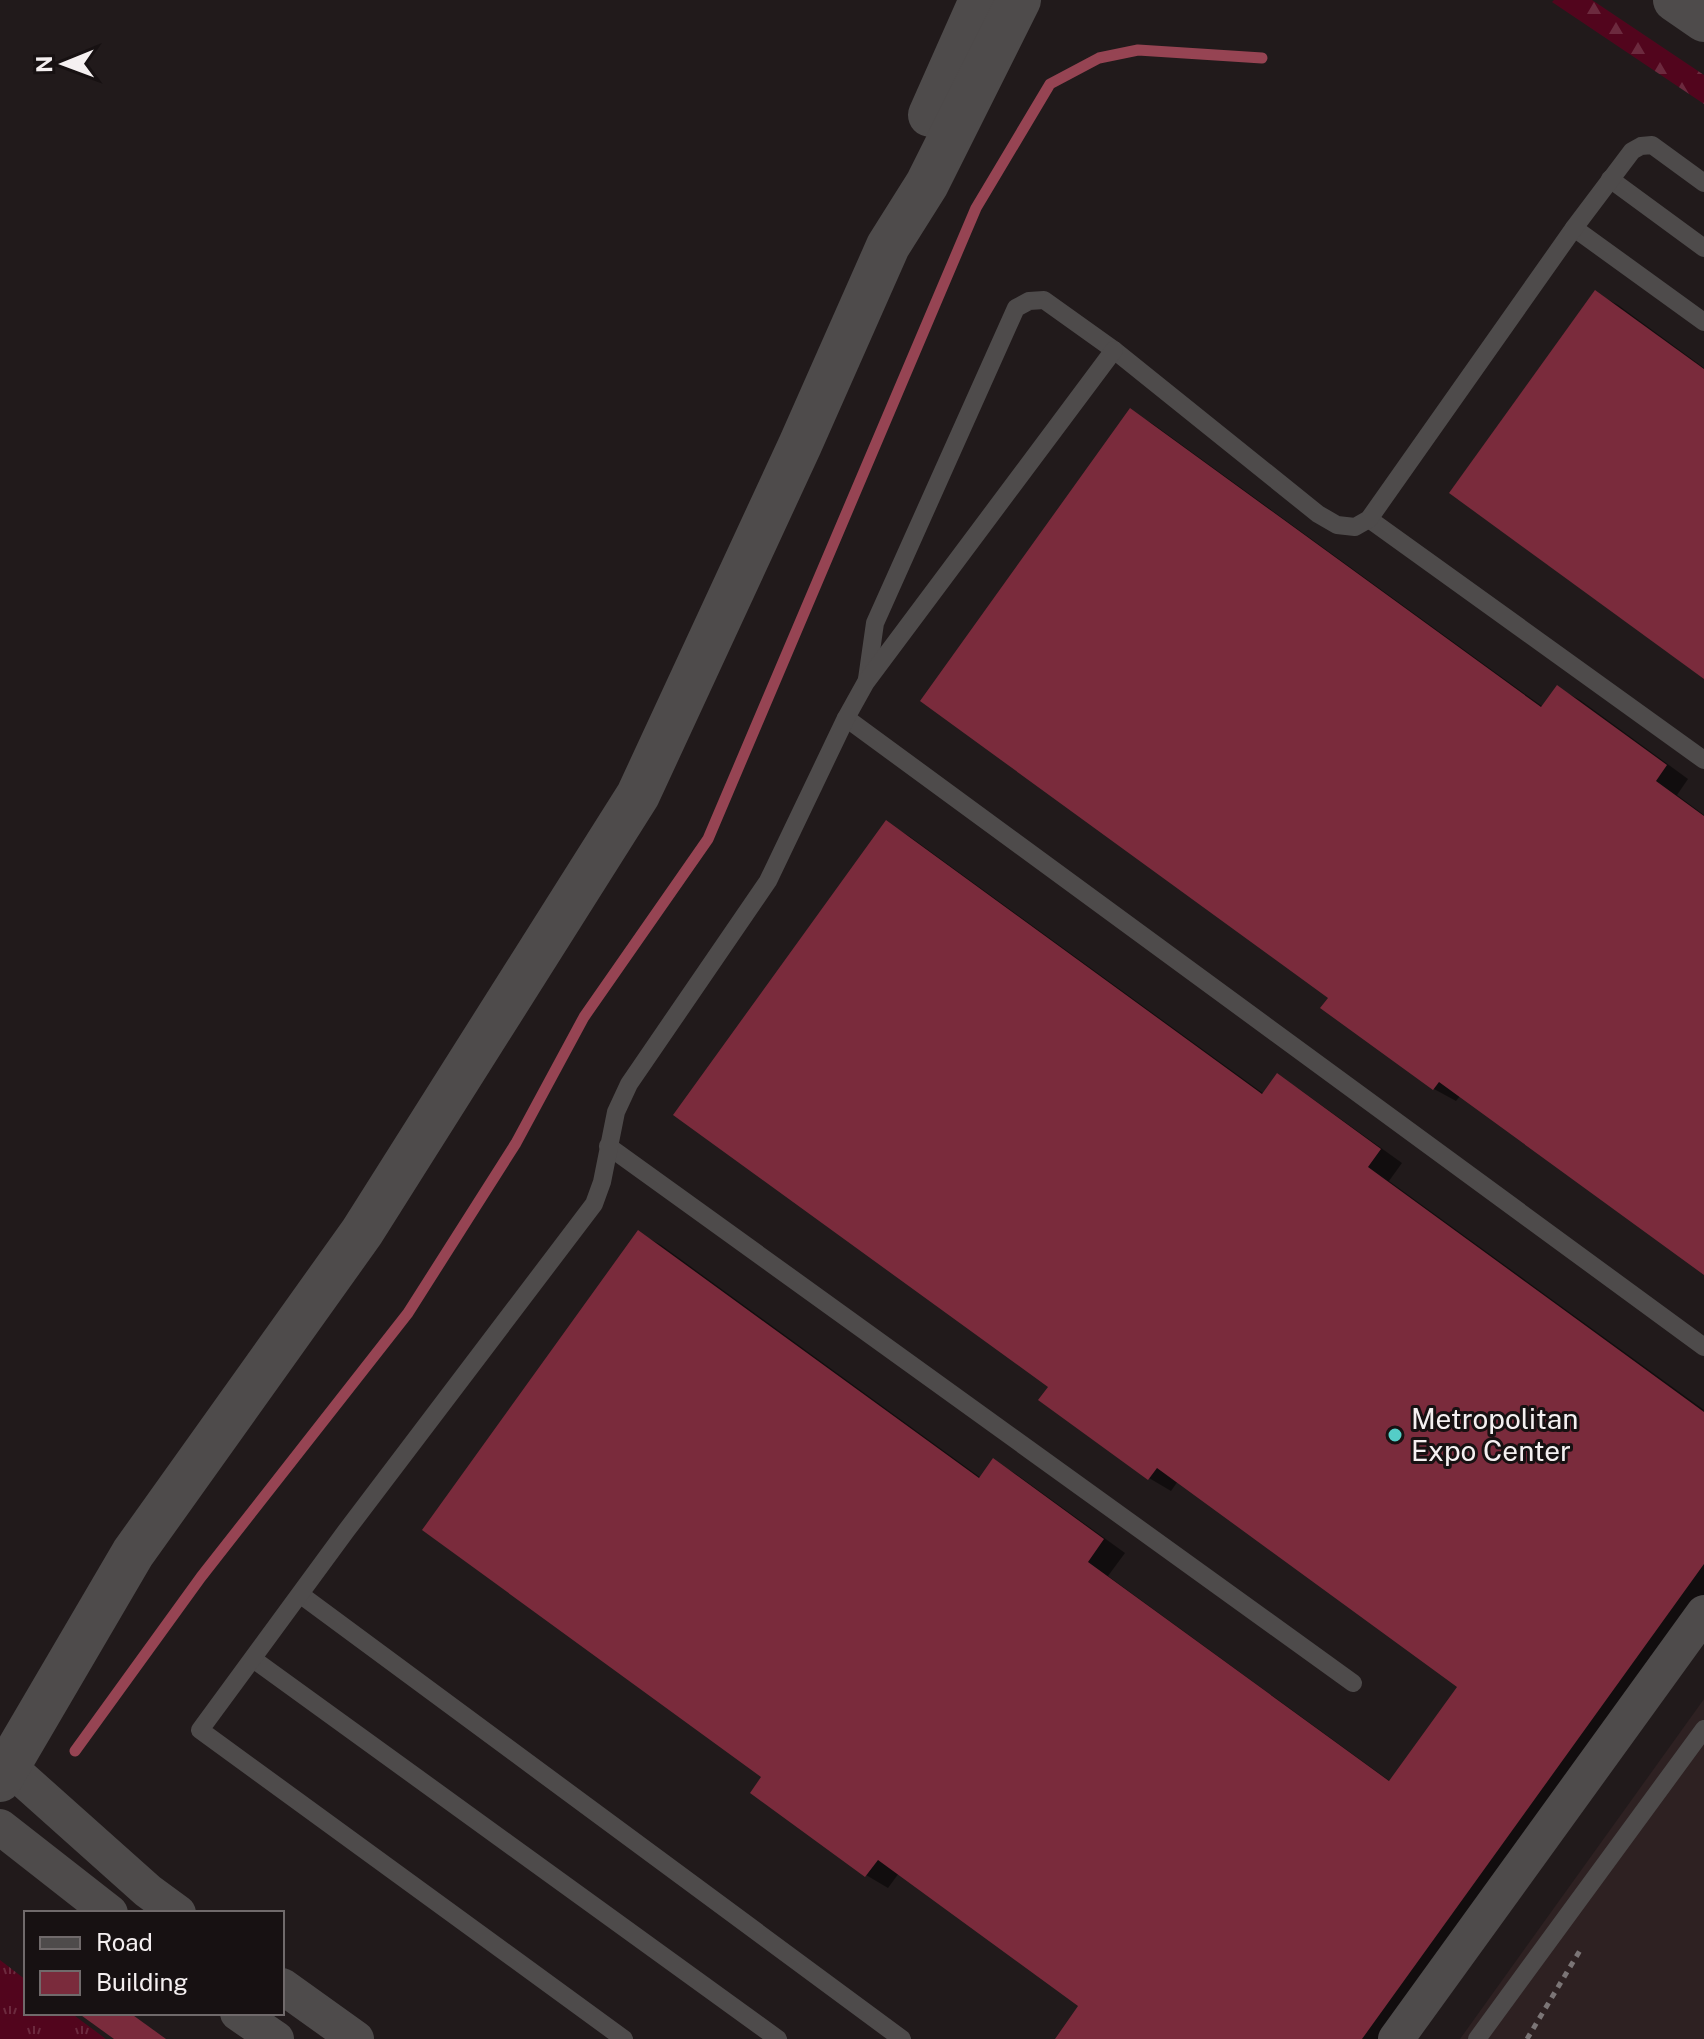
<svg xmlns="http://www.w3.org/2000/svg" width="1704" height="2039" viewBox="0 0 1704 2039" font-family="'Public Sans',sans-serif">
  <defs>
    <pattern id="grass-tufts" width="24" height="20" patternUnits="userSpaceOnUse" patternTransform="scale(2)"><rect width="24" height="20" fill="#52051d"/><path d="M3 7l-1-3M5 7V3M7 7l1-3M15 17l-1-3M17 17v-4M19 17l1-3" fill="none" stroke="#6c2a3e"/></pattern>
    <pattern id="forest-firs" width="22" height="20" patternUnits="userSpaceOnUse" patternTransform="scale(2)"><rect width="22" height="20" fill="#52051d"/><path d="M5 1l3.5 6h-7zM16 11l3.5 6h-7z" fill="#6c2a3e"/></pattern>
  </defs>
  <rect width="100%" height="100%" fill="#211a1b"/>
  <path fill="#2e2122" d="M1704,1699v340h-244z"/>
  <path fill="url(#grass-tufts)" d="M0,1960l26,20v33h45l35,26h-106z"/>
  <path fill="url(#forest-firs)" d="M1554,0h38l112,75v29l-152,-102z"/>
  <g fill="#0007">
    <path d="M1596,293l22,12 86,63v308z"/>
    <path d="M1131,411l22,13 390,283 15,-19 22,12 108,79 -11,16 27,20v458l-244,-177 -4,5 -22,-12 -103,-92z"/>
    <path d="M887,823l22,13 355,258 13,-18 22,13 103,74 -13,18 315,229v197l-311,432h-336l24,-33 -182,-133 -11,15 -22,-13 -102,-98 -125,-544 22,12 320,233 13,-17 22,13 109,79 -17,23 283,206 68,-95 -281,-206 -7,10 -22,-13 -99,-91z"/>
  </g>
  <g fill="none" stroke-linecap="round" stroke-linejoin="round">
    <path stroke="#964453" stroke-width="11" d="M75,1751l126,-174 207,-264 108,-170 68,-126 124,-178 268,-631 74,-124 49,-26 39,-8 124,8"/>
  </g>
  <g fill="#7a2b3c">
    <path d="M1595,290l109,79v310l-255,-186z"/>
    <path d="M1130,408l411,299 16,-22 110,80 -11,16 48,35v459l-265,-193 -6,8 -113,-82 8,-10 -408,-297z"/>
    <path d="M886,820l376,274 15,-21 104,76 -13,18 336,245v152l-342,475h-307l23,-33 -200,-146 -13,17 -115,-84 11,-16 -339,-247 216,-300 341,248 14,-20 111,81 -16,23 301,219 68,-94 -300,-219 -9,12 -110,-80 10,-13 -375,-272z"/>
    <path d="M78,2013h52l36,26h-52z"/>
  </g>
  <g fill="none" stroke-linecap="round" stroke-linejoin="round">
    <path stroke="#7b7576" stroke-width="5" stroke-dasharray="6 6" stroke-linecap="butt" d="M1527,2039l55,-92"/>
    <g stroke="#4e4b4b" stroke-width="18">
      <path d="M1610,179l94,69"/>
      <path d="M1574,228l130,94"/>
      <path d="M1369,519l335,241"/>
      <path d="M867,679l8,-56 141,-315 13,-7 15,-1 70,50 204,164 19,11 18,2 14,-8 205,-291 58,-77 9,-5 11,-1 52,38"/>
      <path d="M846,718l858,629"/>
      <path d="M608,1146l745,537"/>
      <path d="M301,1595l601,444"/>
      <path d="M253,1659l525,380"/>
      <path d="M624,2039l-424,-309 146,-199 248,-327 8,-22 14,-70 13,-28 139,-203 78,-163 20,-36 248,-332"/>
      <path d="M1477,2039l227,-310"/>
    </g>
    <g stroke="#4e4b4b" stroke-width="36">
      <path d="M8,1766l140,125 30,22"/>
      <path d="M0,1827l110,86"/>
      <path d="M282,1986l74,53"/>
      <path d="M238,2013l38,26"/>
      <path d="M1396,2039l308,-426"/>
    </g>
    <g stroke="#4e4b4b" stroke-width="44">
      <path d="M1675,0l29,20"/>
      <path d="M930,115l51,-115"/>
      <path d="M0,1780l133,-227 229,-321 276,-437 162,-350 88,-199 39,-62 92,-184"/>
    </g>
  </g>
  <circle fill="#54cdc7" stroke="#171112" stroke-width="3" cx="1395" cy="1435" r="8"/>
  <g text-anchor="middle" stroke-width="6" stroke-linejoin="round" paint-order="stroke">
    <g font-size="28" fill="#f5f0f1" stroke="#171112" text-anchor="start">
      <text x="1411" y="1429">Metropolitan<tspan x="1411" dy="32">Expo Center</tspan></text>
    </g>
  </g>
  <rect x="24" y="1911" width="260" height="104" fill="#171112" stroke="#706a6b" stroke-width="2"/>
  <rect x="40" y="1937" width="40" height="12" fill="#4e4b4b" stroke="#706a6b" stroke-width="2"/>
  <text x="96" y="1951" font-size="24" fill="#f5f0f1">Road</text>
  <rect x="40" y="1971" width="40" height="24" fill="#7a2b3c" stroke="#706a6b" stroke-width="2"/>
  <text x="96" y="1991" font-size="24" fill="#f5f0f1">Building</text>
  <g transform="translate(64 64) rotate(269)" stroke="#171112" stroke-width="6" paint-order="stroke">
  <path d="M0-6L14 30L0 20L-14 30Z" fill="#f5f0f1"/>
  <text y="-12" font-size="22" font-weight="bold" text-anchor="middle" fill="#f5f0f1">N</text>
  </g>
</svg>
